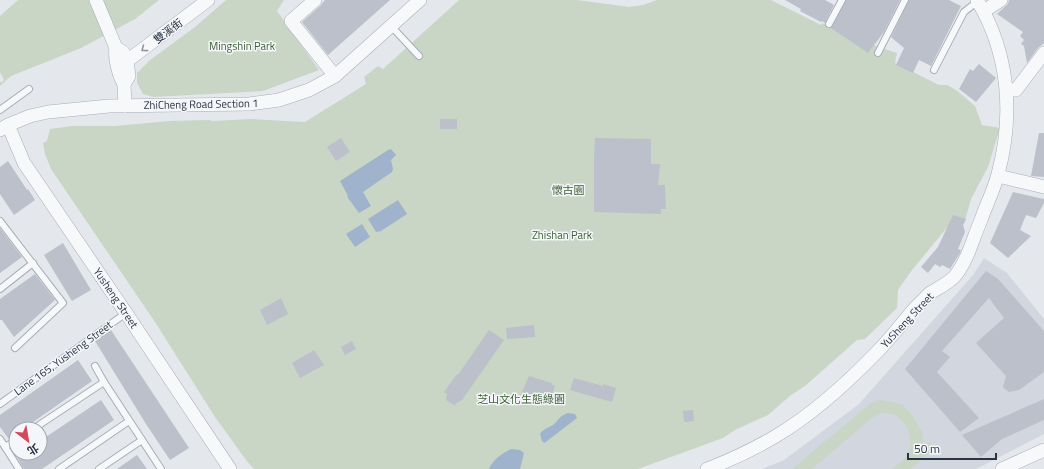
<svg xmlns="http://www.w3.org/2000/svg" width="1044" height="469" viewBox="0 0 1044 469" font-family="'Titillium Web','Noto Sans TC',sans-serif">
  <rect width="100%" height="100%" fill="#e4e7ec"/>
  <path fill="#d2d6de" d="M984,258l23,15 37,46v115l-68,35h-214l22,-9 75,-56 114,-129z"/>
  <g fill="#c9d6c5">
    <path d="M18,0h141l-24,19 -54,29 -70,28 -11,10v-5l1,2 3,-3 -4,-8v-56z"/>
    <path d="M226,0h58l-7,11 42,59 -56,21 -110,6 -10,-3 -6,-11v-10l13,-13 45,-33z"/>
    <path d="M459,0h118l52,7 14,-2 14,-5h114l50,25 1,-2 36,17 39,13 -2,10 44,22h8l9,5 19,16 7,19 18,3 -12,39 -17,32 -7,25h-14l-38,46 -14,20 -1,18 -32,31 -8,1 -52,46 -14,9 -23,20 -33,15 -12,8 -85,31h-384l-8,-9 -31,-43 -60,-95 -104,-153 -6,-15 -2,-11 4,-2 3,-12 22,-3h43l55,-5 38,-1 5,1 38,-2 54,3 61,-38 -2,-7 14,-11 5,3z"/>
    <path d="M879,400l13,2 10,3 8,7 12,20 2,13 5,-3 6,7 -25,20h-18c5,-4 13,-9 16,-15 8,-15 -3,-40 -21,-41 -5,-1 -10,3 -15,5l-60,51h-20l78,-65z"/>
  </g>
  <g fill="#9fb4cc">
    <path d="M391,149l5,6 -5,5 2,9 -1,3 -29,20 8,14 -12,7 -11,-15 -1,-4 -7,-13 48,-31z"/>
    <path d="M398,200l9,14 -26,17 -5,1 -8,-13z"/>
    <path d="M362,224l8,13 -15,10 -9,-13z"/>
    <path d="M568,413l7,1 2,4 -30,23 -3,2 -2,-2 -2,-7c3,-5 8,-6 13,-9 6,-5 6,-9 15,-12z"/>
    <path d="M511,449l9,1 4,3 -4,16h-31c3,-9 14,-16 22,-20z"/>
  </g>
  <g fill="#bbc0ca">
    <path d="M325,0h65l-62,55 -26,-33 18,-16z"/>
    <path d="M785,0h40l9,5 -9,18 -3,-2 -1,1 -21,-11 1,-2z"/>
    <path d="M846,0h54l-16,32 -16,21 -37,-25z"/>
    <path d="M909,0h40l12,6 -30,60 -12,-6 -6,13 -17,-8 8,-17 -13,-11z"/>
    <path d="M1009,0h35v43l-6,5 -11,15 -3,-17 -3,-2 3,-4 -4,-4 3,-4 -26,-18 11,-10z"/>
    <path d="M979,64l17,14 -20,24 -17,-13 11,-20 3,2z"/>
    <rect x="440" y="119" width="17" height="10"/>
    <path d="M1039,133h5v44l-13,-1z"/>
    <path d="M341,138l9,14 -14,9 -9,-14z"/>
    <path d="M595,138l56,1v25h9l-2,21h7l1,24h-5v5l-67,-2v-53z"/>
    <path d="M8,161l19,29 1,-1 7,11 -21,15 -14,-21v-27z"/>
    <path d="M1013,192l31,7v4l-8,15 -10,-3 -6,15 11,6 -23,22 -18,-15z"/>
    <path d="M953,215l13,4 -3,6 2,7 -7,17 3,1 -1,3 -10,16 -8,-4 -2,2 -5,-3 -7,9 -7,-6 17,-20z"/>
    <path d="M0,228l22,29 -22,16z"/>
    <path d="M63,243l28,47 -19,11 -28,-46z"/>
    <path d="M986,271l12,8 46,52v41l-25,18 -10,2 -3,-2 -3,-3 3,-11 -30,-33 28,-25 -15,-20 -47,53 8,6 -13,15 42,46 -19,14 -55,-63z"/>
    <path d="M35,274l20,26 -41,37 -12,-17h-2v-21z"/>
    <path d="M281,298l7,16 -21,11 -7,-15z"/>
    <path d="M534,325l1,12 -28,2 -1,-11z"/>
    <path d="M111,330l78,118 -19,12 -24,-36 -51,-83z"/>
    <path d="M489,330l15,10 -42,60 -8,5 -8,-5 1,-6 -3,-2 13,-18 1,1z"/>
    <path d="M352,341l4,8 -11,6 -4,-8z"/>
    <path d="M314,350l10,15 -24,13 -8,-15z"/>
    <path d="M78,360l14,21 -69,48h-7v5l-7,5 -9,-12v-12z"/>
    <path d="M529,376l23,7 -1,1 4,2 -5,14 -4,-1v1l-24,-8z"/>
    <path d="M574,378l29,8v-2l13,4 -4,14 -42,-12z"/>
    <path d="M1044,399v21l-42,19 -21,18 -19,-22z"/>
    <path d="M101,400l13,20 -72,49h-18l-7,-12 5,-4h18v-12z"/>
    <path d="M693,410l1,11 -10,1 -1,-11z"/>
    <path d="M137,455l10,14h-30z"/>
  </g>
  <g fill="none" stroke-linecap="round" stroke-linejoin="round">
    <defs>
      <g id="lane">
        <path d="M829,24l13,-24"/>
        <path d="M391,26l28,30"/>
        <path d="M878,53l27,-53"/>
        <path d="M934,70l30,-58 14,-11"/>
        <path d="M0,110l29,-21"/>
        <path d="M0,221l63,82 -48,45"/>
        <path d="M0,289l33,-26"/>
        <path d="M95,366l9,16"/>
        <path d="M0,404l126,-91"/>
        <path d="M33,429l71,-47 57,87"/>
        <path d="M0,439l19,30"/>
        <path d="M5,447l11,-7"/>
        <path d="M59,469l70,-48"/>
        <path d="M99,469l43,-29"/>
      </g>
      <g id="street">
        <path d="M96,0l20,48"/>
        <path d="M315,0l-24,21 44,55"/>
        <path d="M984,11l17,-11"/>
        <path d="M116,48l7,4 4,9 2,15 -5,8 1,22"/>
        <path d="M116,48c-2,10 3,28 8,36"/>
        <path d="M127,61l81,-61"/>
        <path d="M1007,90h9l28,-37"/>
        <path d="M8,125l16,38 102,150 104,156"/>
        <path d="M0,130l8,-5 22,-9 18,-4 61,-6 140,-2 30,-4 30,-10 26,-14 85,-76"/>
        <path d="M998,176l46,11"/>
        <path d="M707,469c24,-9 47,-20 69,-33 37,-22 71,-53 101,-84 14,-14 25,-29 38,-44 5,-5 10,-10 15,-15 8,-5 19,-10 25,-17 13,-16 18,-38 26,-56 5,-15 13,-30 17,-46 16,-59 11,-121 -21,-174"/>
        <path d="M1002,469l42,-19"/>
      </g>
    </defs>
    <use href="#lane" stroke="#a9aeb7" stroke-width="8"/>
    <use href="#street" stroke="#a9aeb7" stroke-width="14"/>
    <use href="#lane" stroke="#f7f8fa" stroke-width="6"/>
    <use href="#street" stroke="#f7f8fa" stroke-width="13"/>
  </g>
  <defs><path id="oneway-chevron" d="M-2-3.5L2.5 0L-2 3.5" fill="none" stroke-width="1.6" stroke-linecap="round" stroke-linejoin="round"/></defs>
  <use stroke="#9196a0" href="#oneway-chevron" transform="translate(144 49) rotate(143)"/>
  <g text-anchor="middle" stroke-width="3" stroke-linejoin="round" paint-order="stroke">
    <g font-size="11" fill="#2b3445" stroke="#f4f6f9">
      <text transform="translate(168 31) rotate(-37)" y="4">雙溪街</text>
      <text transform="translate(201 104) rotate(-1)" y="4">ZhiCheng Road Section 1</text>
      <text transform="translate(116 298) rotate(56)" y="4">Yusheng Street</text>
      <text transform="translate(907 320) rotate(-47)" y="4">YuSheng Street</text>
      <text transform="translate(63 358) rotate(-36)" y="4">Lane 165, Yusheng Street</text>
    </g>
    <g font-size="11" fill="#3f6138" stroke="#f4f6f9">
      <text x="242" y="50">Mingshin Park</text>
      <text x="568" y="194">懷古園</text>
      <text x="562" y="239">Zhishan Park</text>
      <text x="521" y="403">芝山文化生態綠園</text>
    </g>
  </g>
  <g transform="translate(28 441) rotate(149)"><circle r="19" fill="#f4f6f9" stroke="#a4a8b1"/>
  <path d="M0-3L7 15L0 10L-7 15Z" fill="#d1495b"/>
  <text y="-6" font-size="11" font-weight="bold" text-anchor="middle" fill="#2b3445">北</text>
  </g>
  <path d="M908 453v6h88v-6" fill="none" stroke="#2b3445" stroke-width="2"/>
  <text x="914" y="453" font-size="12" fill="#2b3445" stroke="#f4f6f9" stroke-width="3" paint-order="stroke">50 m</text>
</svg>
